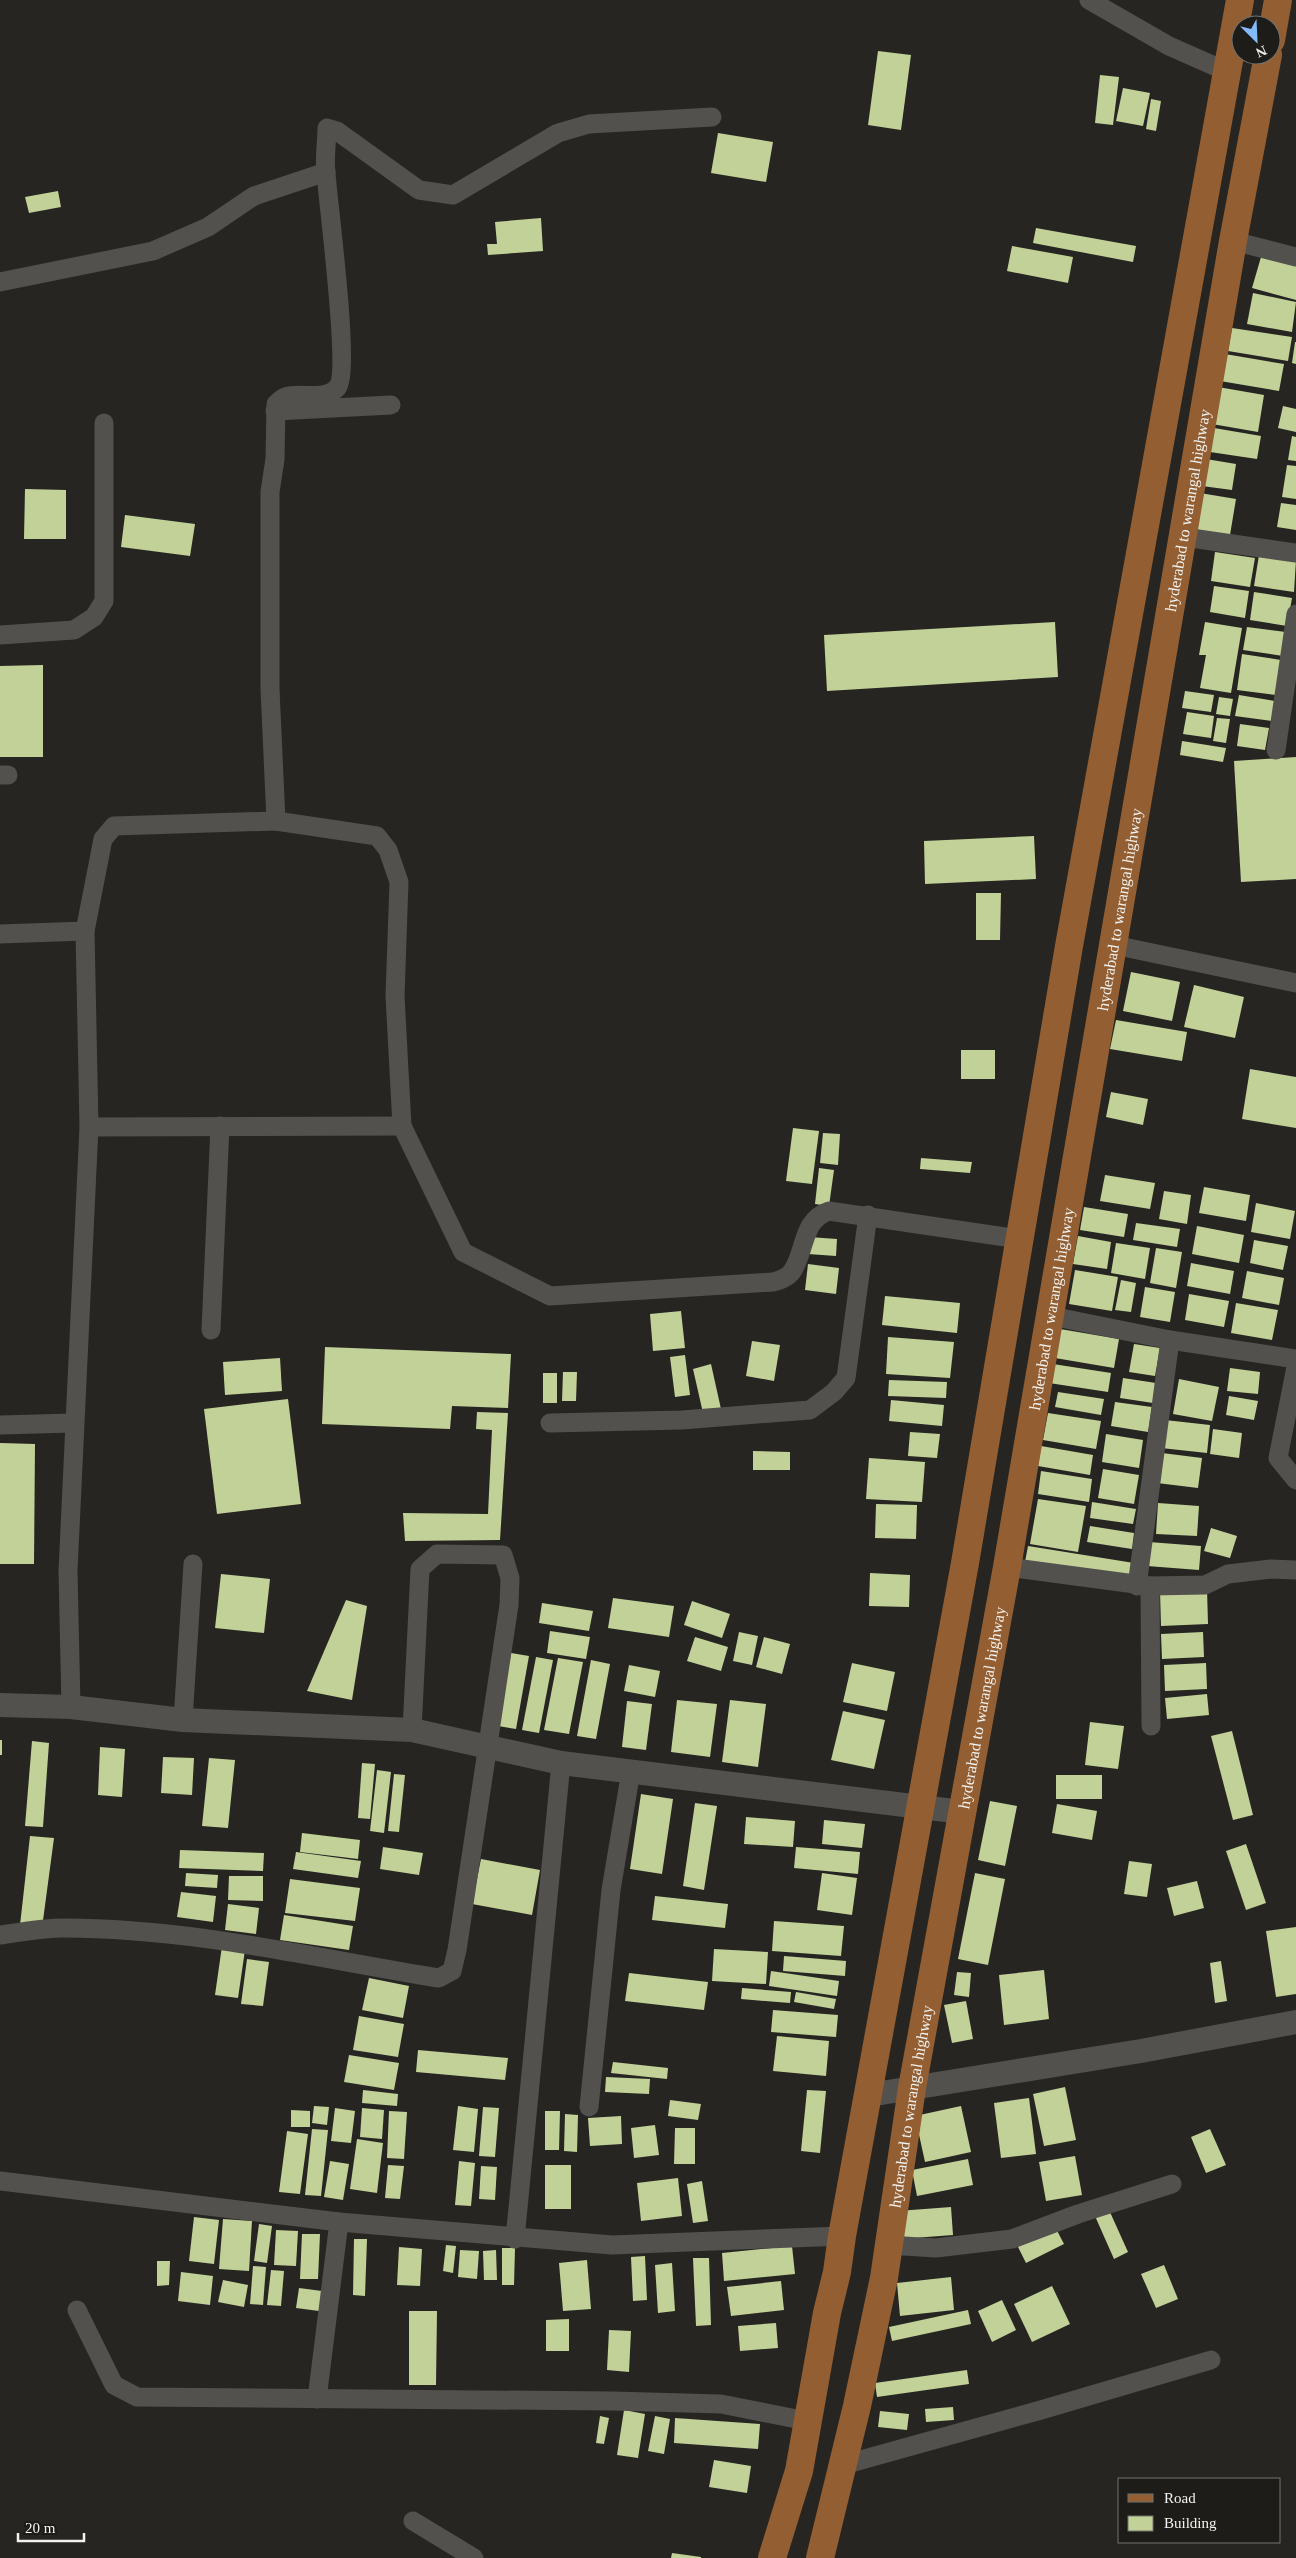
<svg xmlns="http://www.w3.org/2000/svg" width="1296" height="2558" viewBox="0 0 1296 2558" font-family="Georgia,serif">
  <rect width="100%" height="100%" fill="#262522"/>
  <g fill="#c2d198">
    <path d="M878,51l33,4 -10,75 -33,-5z"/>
    <path d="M1100,75l19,2 -6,48 -18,-2z"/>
    <path d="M1123,88l27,5 -7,33 -27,-5z"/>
    <path d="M1151,99l10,2 -5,30 -10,-2z"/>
    <path d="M718,133l55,9 -7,40 -55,-9z"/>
    <path d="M58,191l3,16 -32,6 -4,-16z"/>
    <path d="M541,218l2,33 -55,4 -1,-11h10l-2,-22z"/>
    <path d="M1036,228l100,18 -3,16 -100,-19z"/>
    <path d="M1012,246l61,11 -5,26 -61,-12z"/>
    <path d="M1261,257l35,9v34l-44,-12z"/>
    <path d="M1253,293l43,9 -4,30 -45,-8z"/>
    <path d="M1232,328l60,9 -4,24 -60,-10z"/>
    <path d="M1295,342h1v22l-4,-1z"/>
    <path d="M1225,354l59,10 -5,27 -59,-10z"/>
    <path d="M1218,387l46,8 -6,37 -46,-8z"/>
    <path d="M1283,406l13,3v23l-18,-4z"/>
    <path d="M1214,428l47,8 -4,23 -47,-7z"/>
    <path d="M1292,436l4,1v24l-8,-1z"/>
    <path d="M1206,459l30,5 -4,26 -30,-4z"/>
    <path d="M1287,465l9,1v33l-14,-2z"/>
    <path d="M25,489l41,1v49h-42z"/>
    <path d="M1200,493l36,6 -6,36 -37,-6z"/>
    <path d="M1281,503l15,2v25l-19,-3z"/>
    <path d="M125,515l70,9 -5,32 -69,-9z"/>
    <path d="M1215,552l40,6 -5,29 -39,-6z"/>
    <path d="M1259,555l37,5 -2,32 -40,-6z"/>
    <path d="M1214,586l35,5 -4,27 -35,-6z"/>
    <path d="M1254,592l38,6 -5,28 -37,-6z"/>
    <path d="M1055,622l3,55 -231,14 -3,-56z"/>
    <path d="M1205,622l37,6 -11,65 -31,-5 6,-33h-7z"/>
    <path d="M1247,627l39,5 -3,24 -40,-6z"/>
    <path d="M1242,654l39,6 -5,35 -39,-5z"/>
    <path d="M43,665v92h-43v-91z"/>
    <path d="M1185,691l29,4 -3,17 -29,-4z"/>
    <path d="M1239,695l36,6 -3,20 -37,-5z"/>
    <path d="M1219,697l14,2 -3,17 -14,-2z"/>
    <path d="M1187,712l27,4 -3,22 -28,-4z"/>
    <path d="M1217,718l13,1 -4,24 -13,-2z"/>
    <path d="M1240,724l29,4 -4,22 -28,-4z"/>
    <path d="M1182,741l44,7 -3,14 -43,-7z"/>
    <path d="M1296,757v122l-55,3 -7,-121z"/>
    <path d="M1034,836l2,43 -111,5 -1,-43z"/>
    <path d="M976,893h25l-1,47h-24z"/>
    <path d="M1131,972l49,10 -8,39 -49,-10z"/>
    <path d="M1194,985l50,12 -9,41 -51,-11z"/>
    <path d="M1116,1020l71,12 -5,29 -72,-12z"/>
    <rect x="961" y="1050" width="34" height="29"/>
    <path d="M1250,1069l46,8v51l-54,-9z"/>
    <path d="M1111,1092l37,7 -5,26 -37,-8z"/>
    <path d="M793,1128l26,3 -7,53 -26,-3z"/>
    <path d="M823,1133l17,1 -2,31 -18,-2z"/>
    <path d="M921,1158l51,4 -2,11 -50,-4z"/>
    <path d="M819,1168l15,2 -5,36 -14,-2z"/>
    <path d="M1105,1175l50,8 -5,26 -50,-8z"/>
    <path d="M1204,1187l46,8 -4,26 -47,-8z"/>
    <path d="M1164,1191l27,4 -4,29 -28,-5z"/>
    <path d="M1256,1203l39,8 -5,28 -39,-7z"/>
    <path d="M1084,1207l44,7 -4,23 -44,-7z"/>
    <path d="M1136,1223l44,6 -3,18 -44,-7z"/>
    <path d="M1197,1226l47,9 -5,28 -47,-9z"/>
    <path d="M1078,1236l33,6 -4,27 -34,-5z"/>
    <path d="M809,1237l28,2 -1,17 -28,-2z"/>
    <path d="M1254,1240l34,6 -5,24 -33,-7z"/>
    <path d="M1116,1243l34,5 -5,31 -34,-6z"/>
    <path d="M1156,1248l26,4 -6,36 -26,-5z"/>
    <path d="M1191,1263l43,8 -4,23 -43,-8z"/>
    <path d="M808,1264l31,4 -3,26 -31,-4z"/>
    <path d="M1075,1270l43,7 -6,34 -43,-7z"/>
    <path d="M1247,1271l37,7 -5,27 -37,-7z"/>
    <path d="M1121,1280l15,3 -5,29 -16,-2z"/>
    <path d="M1145,1287l30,5 -5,30 -30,-5z"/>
    <path d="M1189,1294l40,7 -5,26 -39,-7z"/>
    <path d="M885,1296l75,7 -3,30 -75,-8z"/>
    <path d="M1236,1303l42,7 -6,30 -41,-7z"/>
    <path d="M681,1311l4,37 -32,3 -3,-37z"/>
    <path d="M1060,1329l59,10 -5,29 -59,-10z"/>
    <path d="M888,1337l66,5 -4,36 -64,-4z"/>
    <path d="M752,1341l28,4 -6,36 -28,-5z"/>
    <path d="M1134,1344l26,4 -5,28 -26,-4z"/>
    <path d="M325,1347l186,7 -3,54 -56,-2 -2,23 -128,-5z"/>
    <path d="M685,1355l5,40 -15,2 -5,-40z"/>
    <path d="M280,1358l2,33 -57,4 -2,-33z"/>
    <path d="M711,1364l10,45 -18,4 -10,-44z"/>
    <path d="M1053,1364l58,9 -3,19 -59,-9z"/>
    <path d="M1230,1368l30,4 -2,22 -31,-3z"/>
    <path d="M563,1372h14l-1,29h-14z"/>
    <rect x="543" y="1373" width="14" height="30"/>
    <path d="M1123,1378l33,5 -3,20 -33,-5z"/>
    <path d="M1179,1379l40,8 -7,34 -39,-7z"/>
    <path d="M889,1380l58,2 -1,16 -58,-2z"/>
    <path d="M1058,1392l46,7 -3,16 -46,-8z"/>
    <path d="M1229,1396l29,5 -4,19 -28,-5z"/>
    <path d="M288,1399l13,105 -84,10 -13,-105z"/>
    <path d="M891,1400l53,5 -2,21 -53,-5z"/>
    <path d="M1115,1402l37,5 -4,25 -37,-6z"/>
    <path d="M477,1412l31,1 -8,127 -95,1 -2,-28 85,1 4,-84 -16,-1z"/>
    <path d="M1048,1413l53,8 -5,28 -53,-9z"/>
    <path d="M1165,1420l45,5 -3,28 -46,-5z"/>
    <path d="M1213,1429l29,4 -3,25 -29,-4z"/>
    <path d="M910,1432l30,2 -3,24 -29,-2z"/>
    <path d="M1106,1434l37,6 -4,28 -37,-6z"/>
    <path d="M0,1443l35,1 -1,120h-34z"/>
    <path d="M1041,1446l52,9 -3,20 -52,-9z"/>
    <path d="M753,1451l37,1v18h-37z"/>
    <path d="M1162,1453l40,5 -4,30 -41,-5z"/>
    <path d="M869,1458l56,4 -3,40 -56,-3z"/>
    <path d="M1103,1469l36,6 -5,29 -36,-6z"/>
    <path d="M1041,1471l51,8 -3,23 -51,-8z"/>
    <path d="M1038,1499l48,7 -8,46 -48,-8z"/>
    <path d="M1092,1502l44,7 -3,15 -43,-6z"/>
    <path d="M1158,1503l41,3 -2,30 -41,-2z"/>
    <path d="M876,1504l41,1 -1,34 -41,-1z"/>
    <path d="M1090,1526l44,7 -2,16 -45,-7z"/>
    <path d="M1211,1528l26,8 -7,22 -26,-7z"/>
    <path d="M1149,1542l52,4 -2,24 -52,-4z"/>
    <path d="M1028,1546l106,17 -3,16 -106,-17z"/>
    <path d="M870,1573l40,2 -1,32 -40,-1z"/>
    <path d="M221,1574l49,5 -6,54 -49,-5z"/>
    <path d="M1207,1589l1,35 -47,2 -1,-35z"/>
    <path d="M613,1598l61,8 -5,31 -61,-9z"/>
    <path d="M346,1600l21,6 -15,94 -45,-9z"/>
    <path d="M692,1601l38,13 -8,24 -38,-13z"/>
    <path d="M542,1603l51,8 -4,20 -50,-8z"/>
    <path d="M550,1631l40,6 -4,22 -39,-6z"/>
    <path d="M739,1632l19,4 -6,29 -19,-4z"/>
    <path d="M1203,1632l1,25 -42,2 -1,-25z"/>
    <path d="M695,1637l33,10 -7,24 -34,-10z"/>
    <path d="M764,1637l26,7 -8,30 -26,-7z"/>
    <path d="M511,1653l18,3 -13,73 -18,-3z"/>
    <path d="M536,1657l17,3 -14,73 -17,-3z"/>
    <path d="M558,1658l25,4 -14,72 -25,-4z"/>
    <path d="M591,1660l19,4 -14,75 -19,-3z"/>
    <path d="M852,1663l43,9 -8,39 -44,-9z"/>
    <path d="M1206,1663l1,26 -42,2 -1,-26z"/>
    <path d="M629,1665l31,6 -5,26 -31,-6z"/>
    <path d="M1207,1694l2,21 -42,4 -2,-21z"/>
    <path d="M677,1700l40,4 -7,53 -39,-5z"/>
    <path d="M730,1700l36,4 -8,63 -36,-5z"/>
    <path d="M627,1701l25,3 -6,46 -24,-3z"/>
    <path d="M843,1711l42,9 -11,49 -43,-9z"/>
    <path d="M1090,1722l34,4 -6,43 -33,-4z"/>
    <path d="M1232,1731l21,84 -20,5 -22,-84z"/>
    <rect x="0" y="1740" width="2" height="15"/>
    <path d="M32,1741l17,2 -6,84 -18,-1z"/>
    <path d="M100,1747l25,2 -3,48 -24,-2z"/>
    <path d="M163,1757l31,1 -2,37 -31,-2z"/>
    <path d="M209,1758l26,2 -7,68 -26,-2z"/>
    <path d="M362,1763l13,1 -5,55 -12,-1z"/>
    <path d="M377,1770l14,2 -7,61 -14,-2z"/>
    <path d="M394,1774l11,1 -6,57 -11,-1z"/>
    <rect x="1056" y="1775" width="46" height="24"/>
    <path d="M641,1794l32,5 -11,75 -32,-5z"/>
    <path d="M990,1801l27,5 -12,60 -27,-6z"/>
    <path d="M695,1803l22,3 -13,84 -21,-4z"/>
    <path d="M1057,1804l40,7 -5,29 -40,-7z"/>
    <path d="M746,1817l49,4 -2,26 -49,-3z"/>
    <path d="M824,1820l41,4 -3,24 -40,-4z"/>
    <path d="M302,1833l58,7 -2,19 -58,-7z"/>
    <path d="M30,1836l24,2 -12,90 -22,-3z"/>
    <path d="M1246,1844l20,59 -20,7 -20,-59z"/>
    <path d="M383,1847l40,6 -4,22 -39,-6z"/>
    <path d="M796,1847l64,5 -2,22 -64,-6z"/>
    <path d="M180,1850l84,3 -1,18 -84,-3z"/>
    <path d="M296,1852l65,9 -3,17 -65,-9z"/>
    <path d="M481,1859l59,11 -8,45 -60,-11z"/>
    <path d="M1129,1861l23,3 -5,33 -23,-3z"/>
    <path d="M186,1873l32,2 -1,13 -32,-2z"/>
    <path d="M822,1873l35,5 -5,37 -35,-5z"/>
    <path d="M975,1873l30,6 -17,86 -30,-6z"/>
    <path d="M229,1876h34v25l-35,-1z"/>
    <path d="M290,1879l70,9 -5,33 -70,-8z"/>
    <path d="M1197,1881l7,27 -30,8 -7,-28z"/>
    <path d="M181,1892l35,4 -3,26 -36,-5z"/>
    <path d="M655,1896l73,8 -3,24 -73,-8z"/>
    <path d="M228,1904l31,4 -3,26 -31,-4z"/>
    <path d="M284,1915l69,11 -4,24 -69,-10z"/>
    <path d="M774,1921l70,5 -3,30 -69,-5z"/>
    <path d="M1296,1927v67l-20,3 -10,-66z"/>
    <path d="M222,1946l23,4 -7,48 -23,-3z"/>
    <path d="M714,1949l54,3 -2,32 -54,-3z"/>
    <path d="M784,1956l62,5 -1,15 -62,-5z"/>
    <path d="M247,1959l22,3 -6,44 -22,-2z"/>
    <path d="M1221,1961l6,40 -12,2 -5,-40z"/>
    <path d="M1044,1970l5,49 -45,6 -5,-50z"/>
    <path d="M771,1971l68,10 -2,15 -68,-10z"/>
    <path d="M957,1972l14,1 -2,24 -15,-2z"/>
    <path d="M629,1973l79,9 -4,28 -79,-9z"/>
    <path d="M369,1978l40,8 -6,32 -41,-8z"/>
    <path d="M742,1988l49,4 -1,11 -49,-4z"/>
    <path d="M796,1992l40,7 -2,10 -40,-7z"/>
    <path d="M966,2001l7,38 -21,4 -8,-38z"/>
    <path d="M773,2010l65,5 -2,22 -65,-5z"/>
    <path d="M359,2016l45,8 -6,33 -45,-7z"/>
    <path d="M777,2036l52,5 -3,35 -53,-5z"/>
    <path d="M418,2050l90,8 -3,22 -89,-8z"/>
    <path d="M349,2055l50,8 -5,27 -50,-8z"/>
    <path d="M613,2062l55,6 -1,11 -56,-6z"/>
    <path d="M606,2077l44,2 -1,15 -44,-2z"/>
    <path d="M1065,2087l11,53 -32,6 -11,-52z"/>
    <path d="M363,2090l35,4 -1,12 -35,-3z"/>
    <path d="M807,2090l19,1 -6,62 -19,-2z"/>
    <path d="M1029,2098l7,56 -35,4 -7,-55z"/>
    <path d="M670,2100l31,4 -3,16 -30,-4z"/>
    <path d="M314,2106l15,1 -2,18 -15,-2z"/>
    <path d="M458,2106l20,3 -4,43 -21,-2z"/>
    <path d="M961,2106l10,46 -46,10 -10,-46z"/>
    <path d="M483,2107l16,1 -4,49 -16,-1z"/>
    <path d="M335,2108l20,3 -4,32 -20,-2z"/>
    <path d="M362,2108l22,2 -2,29 -22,-2z"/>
    <path d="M291,2110l19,1v16h-19z"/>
    <path d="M389,2111l18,1 -3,47 -17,-1z"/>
    <path d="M545,2111h15l-1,39h-14z"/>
    <path d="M565,2114l13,1 -1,37 -13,-1z"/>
    <path d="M621,2116l1,28 -32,2 -2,-28z"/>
    <path d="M655,2125l4,30 -25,3 -3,-30z"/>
    <path d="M675,2128h20v36h-21z"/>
    <path d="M312,2129l16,1 -7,66 -16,-1z"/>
    <path d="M1210,2129l16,36 -20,8 -15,-36z"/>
    <path d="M287,2131l21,3 -8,60 -21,-2z"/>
    <path d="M357,2139l26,4 -6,50 -27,-4z"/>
    <path d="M1075,2156l7,39 -36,6 -7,-39z"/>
    <path d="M968,2159l5,26 -56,11 -5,-26z"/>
    <path d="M330,2161l19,3 -6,36 -19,-3z"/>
    <path d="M459,2161l16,2 -4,43 -16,-1z"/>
    <path d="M388,2165l16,1 -4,33 -15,-1z"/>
    <rect x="545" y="2165" width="26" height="44"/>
    <path d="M481,2166l16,1 -2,33 -16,-1z"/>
    <path d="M678,2178l4,38 -41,5 -4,-38z"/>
    <path d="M702,2181l6,40 -15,2 -6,-39z"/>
    <path d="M1105,2201l23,51 -14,7 -23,-52z"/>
    <path d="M951,2207l2,28 -53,4 -2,-28z"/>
    <path d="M194,2217l25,3 -5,44 -25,-3z"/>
    <path d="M223,2219l29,2 -3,50 -30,-2z"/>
    <path d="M1052,2221l12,23 -38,19 -12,-24z"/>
    <path d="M259,2224l13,2 -5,37 -13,-2z"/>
    <path d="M276,2230l22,1 -2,35 -22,-1z"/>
    <path d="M302,2234h18l-2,45h-18z"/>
    <path d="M354,2239h13l-2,57 -12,-1z"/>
    <path d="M446,2245l10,1 -3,27 -10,-2z"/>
    <path d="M792,2246l3,28 -71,7 -2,-28z"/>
    <path d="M399,2247l23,2 -2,37 -23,-1z"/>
    <path d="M502,2248h13l-1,37h-12z"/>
    <path d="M460,2250l19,1 -2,28 -19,-2z"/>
    <path d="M496,2250l1,30h-13l-1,-29z"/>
    <path d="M645,2256l2,44 -14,1 -2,-44z"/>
    <path d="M693,2258h16l2,67 -15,1z"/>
    <path d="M587,2260l4,49 -28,2 -4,-48z"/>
    <path d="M157,2261h13l-1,24 -12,1z"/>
    <path d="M672,2263l3,48 -17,2 -3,-48z"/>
    <path d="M1164,2265l14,34 -22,9 -15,-34z"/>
    <path d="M253,2266l13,1 -3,38 -13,-1z"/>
    <path d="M271,2270l13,1 -3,35 -14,-1z"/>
    <path d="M181,2272l32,4 -3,29 -32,-4z"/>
    <path d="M951,2277l3,33 -54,6 -3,-33z"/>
    <path d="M223,2280l25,5 -4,22 -26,-5z"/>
    <path d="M781,2281l3,29 -53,6 -4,-29z"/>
    <path d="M1052,2286l18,38 -38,18 -18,-38z"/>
    <path d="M299,2288l23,3 -3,20 -23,-3z"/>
    <path d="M1002,2300l14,30 -24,12 -14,-31z"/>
    <path d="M968,2310l3,14 -79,17 -3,-14z"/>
    <path d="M409,2311h28l-1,74h-27z"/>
    <path d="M569,2319v32h-23v-31z"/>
    <path d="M776,2323l2,25 -38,3 -2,-25z"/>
    <path d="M609,2330l22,1 -2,41 -22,-2z"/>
    <path d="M967,2370l2,14 -92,13 -2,-14z"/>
    <path d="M953,2407l1,13 -28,2 -1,-13z"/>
    <path d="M624,2410l21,4 -7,44 -21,-3z"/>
    <path d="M880,2411l29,3 -2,16 -29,-3z"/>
    <path d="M600,2416l9,2 -5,26 -8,-1z"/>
    <path d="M655,2416l15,3 -6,35 -16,-3z"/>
    <path d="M675,2418l85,6 -2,25 -84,-6z"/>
    <path d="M714,2460l37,6 -4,27 -38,-6z"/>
    <path d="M672,2553l29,4v1h-30z"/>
  </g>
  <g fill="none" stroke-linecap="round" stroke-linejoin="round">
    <g stroke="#53514e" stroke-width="19">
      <path d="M1089,0l80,46 59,26"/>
      <path d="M712,117l-123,7 -31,9 -105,62 -34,-5 -82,-59 -10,-3c0,15 -3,29 -1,45 2,31 25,199 11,215 -12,13 -37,4 -52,9 -3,1 -7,5 -9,7l-1,55 -5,33v197l6,132 101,15 11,14 11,32 -4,114 7,130 61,126 87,44 223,-14c8,-2 16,-5 20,-12 13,-21 9,-50 36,-59l190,28"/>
      <path d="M1233,241l63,16"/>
      <path d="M0,282l153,-31 55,-24 46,-31 72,-24"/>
      <path d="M275,411l116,-6"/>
      <path d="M1184,537l112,16"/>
      <path d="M0,635l74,-5 20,-13 10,-16v-178"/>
      <path d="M1276,750l20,-136"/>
      <path d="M0,775h8"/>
      <path d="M0,934l85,-3 18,-92 11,-13 162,-5"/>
      <path d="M1114,945l182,38"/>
      <path d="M89,1127l313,-1"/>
      <path d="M1051,1316l119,24 126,19"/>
      <path d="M211,1330l9,-204"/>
      <path d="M1296,1367l-18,91 18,22"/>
      <path d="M550,1423l132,-3 128,-10 24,-18 12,-14 22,-163"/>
      <path d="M0,1425l73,-2"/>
      <path d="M1007,1567l143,19 55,-1 23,-11 43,-5 25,1"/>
      <path d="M1137,1586l33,-246"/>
      <path d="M1150,1586l1,140"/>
      <path d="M71,1707l-3,-136 21,-444 -4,-196"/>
      <path d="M183,1720l10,-156"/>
      <path d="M0,1935c21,-3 43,-7 64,-7 126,0 251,30 375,50l13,-7 5,-21 52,-345 1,-27 -7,-23 -66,-1 -17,15 -8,161"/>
      <path d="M589,2107l22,-217 20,-119"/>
      <path d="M0,2181l339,41 273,23 230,-9"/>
      <path d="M515,2239l46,-476"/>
      <path d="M888,2245l48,3 76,-9 66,-25 94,-30"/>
      <path d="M77,2310l37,75 23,12 476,4 108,3 86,17"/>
      <path d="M317,2399l22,-177"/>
      <path d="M843,2465l198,-55 170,-50"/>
      <path d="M413,2521l61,37"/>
    </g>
    <g stroke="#53514e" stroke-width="24">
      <path d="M0,1705l71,2 112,13 229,10 149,33 401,49"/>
      <path d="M869,2095l272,-44 155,-29"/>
    </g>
    <g stroke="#935e31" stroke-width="28">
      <path d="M1271,40l7,-40"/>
      <path d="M772,2558l27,-87 28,-158 10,-41 5,-36 123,-673 104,-617 171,-946"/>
      <path id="s1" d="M820,2558l37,-152 27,-128 28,-190 95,-521 226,-1326 35,-186"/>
    </g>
  </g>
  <g text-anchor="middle" stroke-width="5" stroke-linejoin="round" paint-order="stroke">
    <g font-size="16" fill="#f2f2f0" stroke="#1d1c19">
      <text dy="6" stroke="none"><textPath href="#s1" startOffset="2081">hyderabad to warangal highway</textPath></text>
      <text dy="6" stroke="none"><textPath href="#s1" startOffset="1676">hyderabad to warangal highway</textPath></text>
      <text dy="6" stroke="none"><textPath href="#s1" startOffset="1271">hyderabad to warangal highway</textPath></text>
      <text dy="6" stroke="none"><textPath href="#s1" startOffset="866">hyderabad to warangal highway</textPath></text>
      <text dy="6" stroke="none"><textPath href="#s1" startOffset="461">hyderabad to warangal highway</textPath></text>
    </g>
  </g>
  <rect x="1118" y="2478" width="162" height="65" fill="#1d1c19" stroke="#72726f"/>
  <rect x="1128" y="2494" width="25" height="8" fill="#935e31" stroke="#72726f"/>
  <text x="1164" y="2503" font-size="15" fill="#f2f2f0">Road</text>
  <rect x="1128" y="2516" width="25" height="15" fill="#c2d198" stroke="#72726f"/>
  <text x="1164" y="2528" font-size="15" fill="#f2f2f0">Building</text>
  <g transform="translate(1256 40) rotate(156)"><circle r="24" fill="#1d1c19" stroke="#72726f"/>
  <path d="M0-4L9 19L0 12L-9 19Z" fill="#84bcfb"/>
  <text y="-8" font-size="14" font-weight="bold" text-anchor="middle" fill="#f2f2f0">N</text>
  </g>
  <path d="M18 2533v8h66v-8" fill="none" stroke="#f2f2f0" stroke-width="2.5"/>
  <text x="25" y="2533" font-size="15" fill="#f2f2f0" stroke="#1d1c19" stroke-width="4" paint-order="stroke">20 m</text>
</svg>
